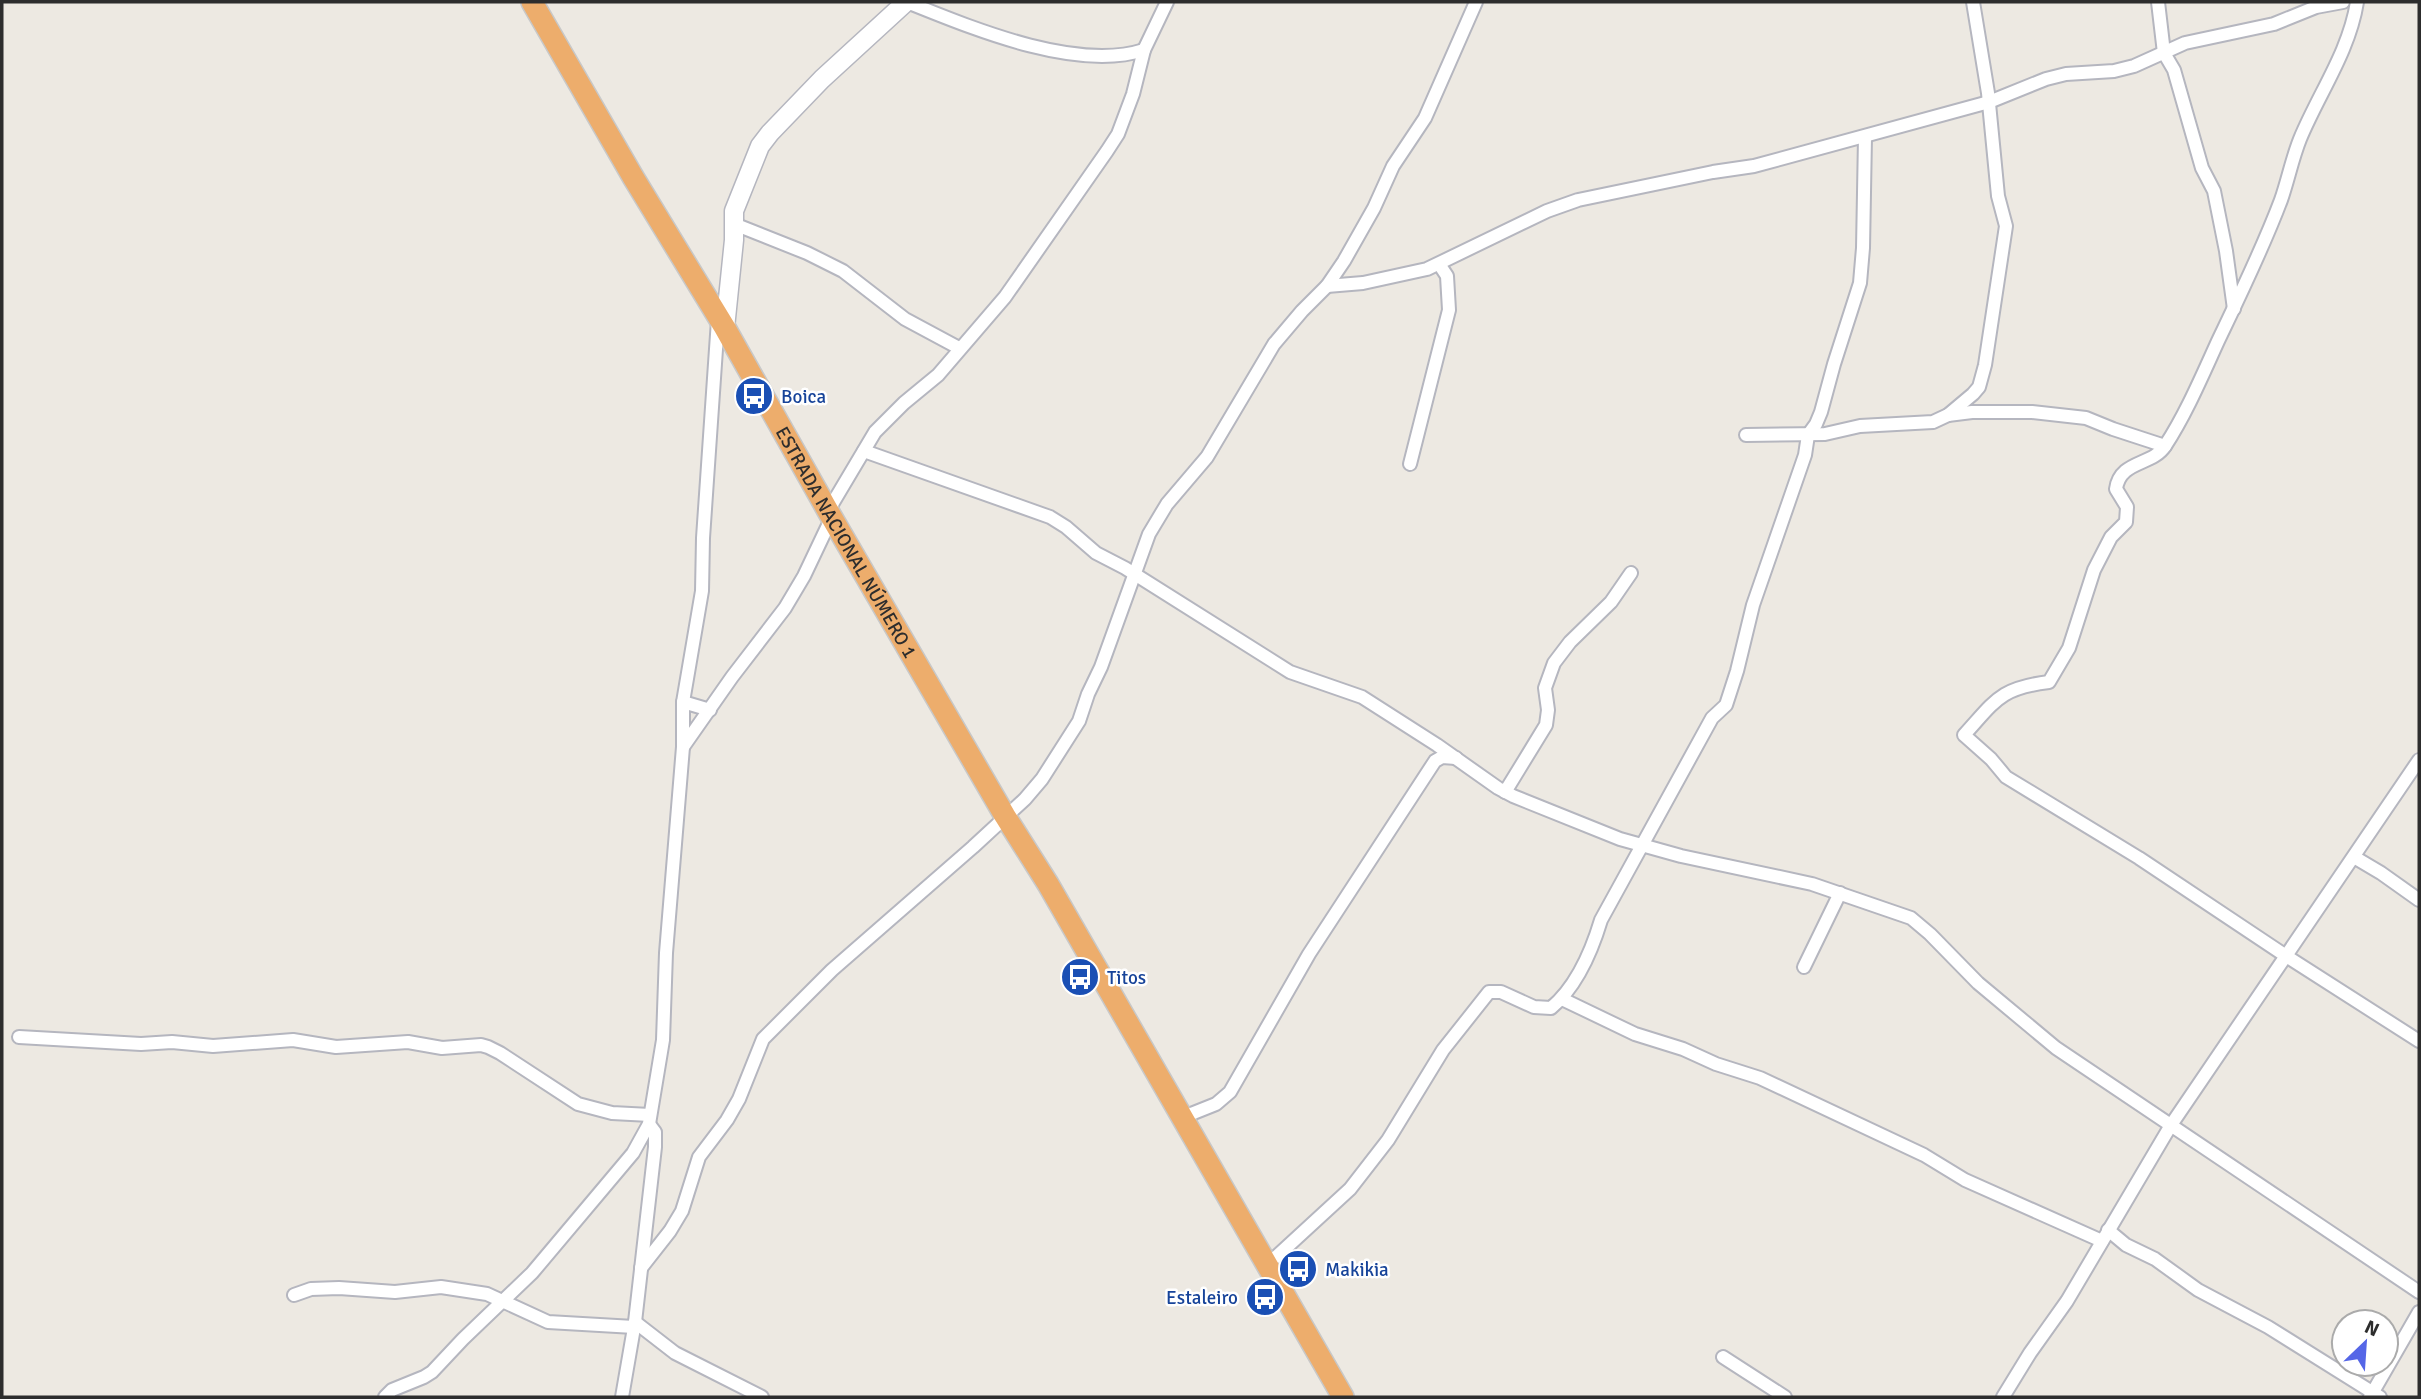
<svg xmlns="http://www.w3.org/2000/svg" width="2421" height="1399" viewBox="0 0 2421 1399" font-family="Signika,sans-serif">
  <rect width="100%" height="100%" fill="#ede9e2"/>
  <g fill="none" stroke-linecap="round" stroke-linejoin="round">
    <defs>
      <g id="street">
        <path d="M907,2c65,26 169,70 237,48"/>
        <path d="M2158,2l6,51 10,17 28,98 12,23 12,60 8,58"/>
        <path d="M2357,2c-8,50 -38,91 -57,137 -8,20 -12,41 -19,61 -18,48 -41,95 -63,141 -16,35 -32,73 -53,105 -13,20 -45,14 -49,43l11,18 -1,15 -15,15 -17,33 -25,78 -20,34c-49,6 -53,18 -85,53l27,24 15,18 133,81 147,98 133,85"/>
        <path d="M734,224l73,29 36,18 62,48 54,29"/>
        <path d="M1327,286l36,-3 64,-14 120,-58 31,-11 135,-28 41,-6 235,-64 57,-23 20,-5 48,-3 20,-5 51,-23 89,-19 42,-17 27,-5"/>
        <path d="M1948,415l24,-3h60l54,6 27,11 52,17"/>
        <path d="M1746,435l79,-1 35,-8 73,-4 15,-7 25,-21 6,-7 6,-22 21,-139 -8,-30 -10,-103 -15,-91"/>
        <path d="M864,451l186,66 16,10 30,26 29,15 165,104 72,25 75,48 61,43 15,8 107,43 61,17 131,28 99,34 19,16 48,49 78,65 363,244"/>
        <path d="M1410,464l39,-154 -2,-34 -8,-12"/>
        <path d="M828,511l47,-79 29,-29 34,-28 67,-78 102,-146 11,-17 15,-40 11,-44 23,-48"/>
        <path d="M683,702l27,8"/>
        <path d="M683,747l49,-70 53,-69 19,-32 28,-59"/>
        <path d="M1505,792l41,-67 2,-15 -3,-22 9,-25 16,-21 41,-40 20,-29"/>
        <path d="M2354,857l27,16 38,27"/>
        <path d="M1804,967l36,-74"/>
        <path d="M1562,999l73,35 48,15 33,15 44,14 164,77 41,25 137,61"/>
        <path d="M19,1037l122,7 31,-2 41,4 80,-6 43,7 72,-5 34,6 39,-3 7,2 12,6 78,51 34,9 38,2"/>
        <path d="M1191,1114l25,-10 14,-12 79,-138 126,-193 7,-4 14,1"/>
        <path d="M2108,1230l18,15 29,14 43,31 70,37 112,70"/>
        <path d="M1276,1257l74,-68 38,-49 55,-90 46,-58h12l33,15 17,1c25,-21 41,-58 50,-88l111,-202 14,-13 11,-34 16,-66 52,-150 3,-20 8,-11 5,-12 13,-48 26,-81 3,-35 2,-111"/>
        <path d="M641,1268l29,-37 12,-20 17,-54 28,-37 12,-21 24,-60 69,-69 141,-123 52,-48 17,-20 37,-58 9,-27 13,-27 48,-133 18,-30 40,-47 67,-113 28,-33 25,-25 17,-25 30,-53 19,-42 32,-48 51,-116"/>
        <path d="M294,1295l17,-6 28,-1 56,4 46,-5 46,7 61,28 86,5"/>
        <path d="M635,1322l40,31 87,44"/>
        <path d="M1723,1357l62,40"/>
        <path d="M385,1397l7,-7 32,-13 8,-5 31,-33 69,-66 101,-120 16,-29 14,-84 3,-87 17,-206v-45l19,-111 1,-53 15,-218"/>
        <path d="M622,1397l13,-75 20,-175v-15l-6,-8"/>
        <path d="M2003,1397l27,-44 37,-52 104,-176 248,-365"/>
        <path d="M2370,1397l49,-85"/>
      </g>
      <path id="secondary" d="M725,328l9,-88v-29l26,-65 10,-13 52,-54 84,-77"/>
      <g id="highway">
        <path id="s1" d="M532,2l101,175 92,151 103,183 177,305 43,68 295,513"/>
      </g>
    </defs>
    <use href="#street" stroke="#b5b6bf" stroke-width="16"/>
    <use href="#secondary" stroke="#b5b6bf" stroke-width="21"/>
    <use href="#highway" stroke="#c8c8c8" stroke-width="24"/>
    <use href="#street" stroke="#fff" stroke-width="12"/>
    <use href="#secondary" stroke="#fff" stroke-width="18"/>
    <use href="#highway" stroke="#edad6c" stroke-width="21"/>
  </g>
  <defs>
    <symbol id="bus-disc" viewBox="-11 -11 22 22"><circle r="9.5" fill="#1a4fb4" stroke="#fff"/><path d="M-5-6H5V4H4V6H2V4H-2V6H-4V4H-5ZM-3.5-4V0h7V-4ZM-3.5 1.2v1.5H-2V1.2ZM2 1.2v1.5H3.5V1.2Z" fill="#fff"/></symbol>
  </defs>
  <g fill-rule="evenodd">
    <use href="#bus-disc" x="732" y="374" width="44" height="44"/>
    <use href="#bus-disc" x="1058" y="955" width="44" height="44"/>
    <use href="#bus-disc" x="1276" y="1247" width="44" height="44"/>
    <use href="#bus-disc" x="1243" y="1275" width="44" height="44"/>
  </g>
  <g text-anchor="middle" stroke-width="5" stroke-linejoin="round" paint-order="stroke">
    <g font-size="19" fill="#164399" stroke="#fff" text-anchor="start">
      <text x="781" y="403">Boica</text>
      <text x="1107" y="984">Titos</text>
      <text x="1325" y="1276">Makikia</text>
      <text x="1238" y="1304" text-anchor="end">Estaleiro</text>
    </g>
    <g font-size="19" fill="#2d2d2d" stroke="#fff">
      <text dy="7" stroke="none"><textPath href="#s1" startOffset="625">ESTRADA NACIONAL NÚMERO 1</textPath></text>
    </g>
  </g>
  <rect width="2421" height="1399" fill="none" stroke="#2d2d2d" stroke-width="7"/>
  <g transform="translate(2365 1343) rotate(25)"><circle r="33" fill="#ffffff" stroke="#ababab" stroke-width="2"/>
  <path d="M0-5L12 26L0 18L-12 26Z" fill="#5566e7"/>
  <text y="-10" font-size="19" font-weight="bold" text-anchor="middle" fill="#2d2d2d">N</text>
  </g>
</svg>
